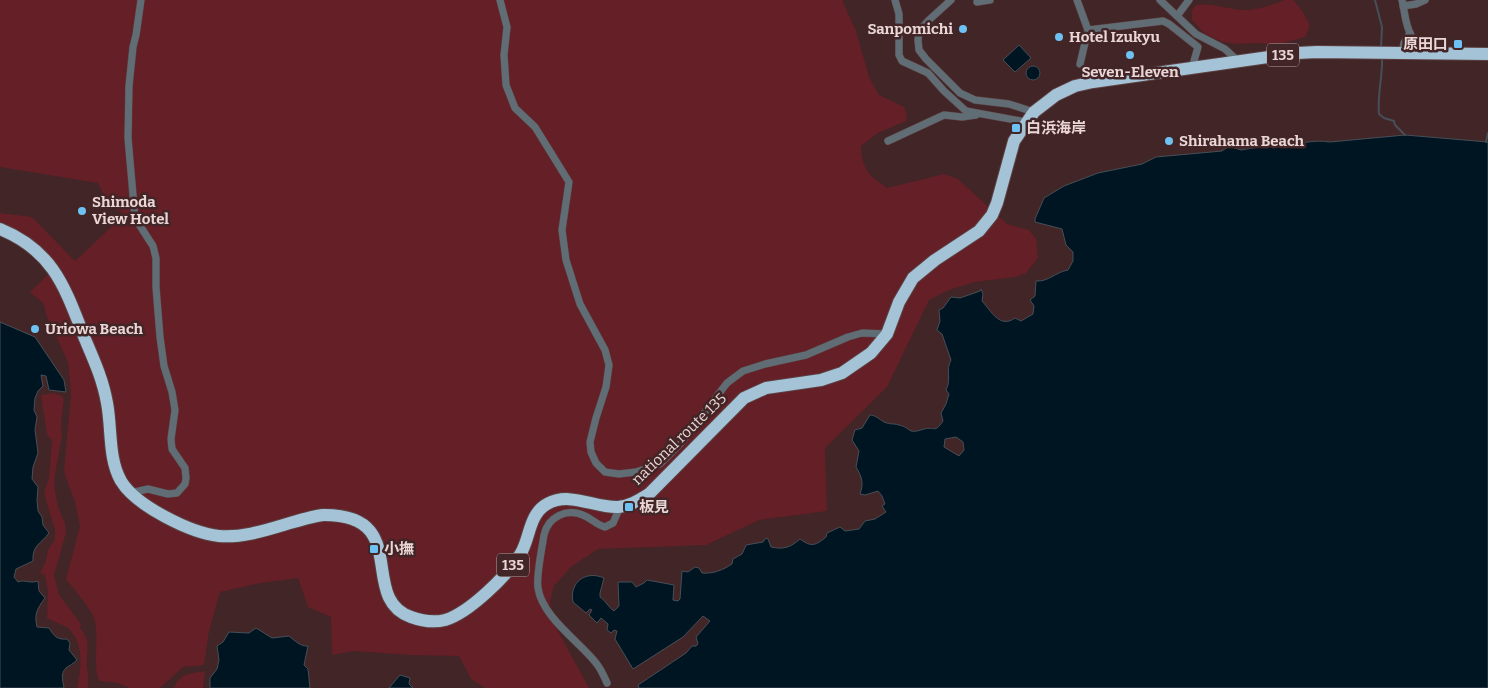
<svg xmlns="http://www.w3.org/2000/svg" width="1488" height="688" viewBox="0 0 1488 688" font-family="Bitter,'Noto Sans JP',serif">
  <rect width="100%" height="100%" fill="#422526"/>
  <g fill="#641f27">
    <path d="M0,0h842l14,31 13,46 10,18 25,12 3,7 -1,7 -28,12 -17,13c1,24 8,29 26,42l57,-14 14,5 49,45 22,6 7,9 2,19 -12,15 -11,4 -40,5 -26,8 -20,10 -42,87 -62,61 2,63 -68,9 -53,25 -108,4 -27,18 -17,19 -4,15 1,13 6,15 32,59h-104l-14,-9 -12,-23 -49,-1 -57,-4 -21,4 -1,-38 -23,-10 -10,-29 -37,5 -41,9 -11,39 -5,34 -21,2 -23,21h-30l-13,-5 -18,-2c-7,-19 1,-42 -5,-63 -3,-9 -21,-30 -28,-39l14,-53 -5,-24 -11,-30 7,-79 -3,-31 -22,-48 -2,-10 -14,-12 26,-25 -56,-44v-10l32,4 43,44 49,-46 -18,-15 -8,-17 -98,-16z"/>
    <path d="M1285,0h8c7,7 14,17 17,26l-5,11 -25,7 -26,-1 -17,1 -14,-2 -18,-8 -13,-14v-10l4,-5c16,-2 31,4 47,5 15,0 29,-5 42,-10z"/>
    <path d="M54,393l8,3 2,4 -3,24 1,12 -8,44 1,9 3,18 7,16 1,10 -12,42 5,20 22,29 -1,4c12,14 6,23 7,39 1,8 2,13 1,21h-11c4,-19 8,-44 -9,-60 -2,-2 -16,-7 -21,-10l1,-26 -3,-17 -5,-2 6,-12 2,-11 7,-11v-9l-11,-37 5,-15 3,-37 -5,-7 -6,-39z"/>
    <path d="M205,671l-2,17h-29c6,-16 17,-14 31,-17z"/>
  </g>
  <g fill="#001522" stroke="#464f58" fill-rule="evenodd">
    <path d="M1019,45l12,13 -16,14 -12,-12z"/>
    <circle cx="1033" cy="73" r="7"/>
    <path d="M1405,135l83,7v546h-849l-1,-3 48,-32 6,-7h4l2,-2 -2,-7 14,-16 -7,-5 -20,21 -50,32 -18,-30 2,-8 -3,-1 -3,3 -4,-3 1,-6 -7,-6 -4,5 -8,-8 3,-5 -2,-1 -4,4 -13,-11c-4,-20 13,-32 31,-24l-4,15v4c6,4 8,10 14,14l5,-5 -1,-24h14l4,5 8,-4 3,-3 27,5 -1,15 5,1 2,-2 2,-28 6,1 7,-5 4,1 3,5c11,1 21,-3 30,-9l1,-5 9,-5 4,-9 17,-3 3,-4 2,1 3,8c13,3 20,0 29,-8 12,9 16,6 26,-2l1,-4 13,-6 5,4 14,-2 6,-8 10,-2 11,-7 -4,-6 3,-2 -3,-8 -4,-5 -13,4 -5,-1c4,-11 2,-17 -4,-27l3,-16 -7,-11 3,-10 7,-2 8,-13c5,0 9,4 14,7 8,3 8,1 15,3 13,3 8,10 25,4 11,-3 10,5 19,-8l-2,-8 5,-9 3,-10 -3,-4c6,-12 -1,-19 5,-30l-9,-26 -5,-4 3,-9 -1,-11 4,-2 8,-11 9,1 20,-7 1,-2 2,5 -1,7c9,10 18,28 33,17l6,3 12,-7 1,-8 -4,-6 5,-4 1,-15c12,1 20,-9 32,-11l5,-9v-9l-7,-7 -4,-16 -27,-7v-3l9,-21 20,-12 34,-13 44,-9 14,-7 66,-6 7,-5 12,4 46,-8c16,3 26,-3 43,0zM956,437l7,5 1,8 -5,6 -15,-9 1,-8z"/>
    <path d="M0,322l35,15 29,43 2,12 -17,-2 -3,-14 -5,-1 2,11 -5,5 -3,7 -1,12 3,7 -2,13 3,23 -5,14 -1,12 6,8 -1,13 1,11 4,6 1,8 6,8c-8,11 -17,12 -16,28l-17,8 -2,8 4,5c7,-3 11,2 20,-1l1,10 6,7c-8,11 -11,16 -8,29l12,1c5,8 8,12 18,11l3,4 -1,7 8,10c-4,4 -7,5 -11,8 -6,6 -3,13 -2,20h-64z"/>
    <path d="M256,628l16,10 17,-2c5,4 12,11 19,10l-4,19 4,4 2,19h-100v-10l7,-9 2,-9 -2,-14 6,-4 6,-10 20,1z"/>
    <path d="M400,675l10,3 -1,6 4,4h-24z"/>
  </g>
  <g fill="none" stroke-linecap="round" stroke-linejoin="round">
    <g stroke="#464f58" stroke-width="2">
      <path d="M1375,0l7,27 -1,20"/>
      <path d="M1382,57c1,19 -5,38 -3,57l5,4 10,3 1,4 10,10"/>
      <path d="M1486,142l2,-9"/>
    </g>
    <defs>
      <g id="street">
        <path d="M500,0l7,27 -3,28 2,30 9,23 20,19 34,55 -7,48 4,30 14,44 25,46 4,15 -3,22 -10,31 -6,24 1,10 5,11 9,9 14,2 17,-2 24,-8 22,-22 45,-59 16,-12 22,-7 41,-9 42,-18 14,-4 25,1"/>
        <path d="M895,0l4,14v41l3,6 26,12 16,18 22,20 60,11"/>
        <path d="M951,0l-22,20 -10,11 -1,9 1,10 7,9 34,34 15,7 34,4 25,8"/>
        <path d="M1077,0l11,30 -8,34"/>
        <path d="M1160,0l36,34 29,15 13,12"/>
        <path d="M1402,0c3,12 3,26 10,37 4,6 10,9 13,16"/>
        <path d="M977,2l13,-2"/>
        <path d="M1403,6l13,-2 9,-4"/>
        <path d="M1177,16l12,-16"/>
        <path d="M1088,30l75,-9 6,3 29,23 -4,14v6"/>
        <path d="M1402,53l2,-10 6,-10"/>
        <path d="M888,141l56,-26 18,2 14,-2"/>
        <path d="M130,493l18,-4 20,5 9,-1 8,-9 1,-6 -1,-10 -13,-19 -1,-10 4,-29 -3,-18 -8,-26 -4,-29 -4,-50v-29l-3,-12 -18,-28 -7,-80 1,-52 4,-39 3,-12 5,-35"/>
        <path d="M607,683c-3,-7 -6,-14 -11,-20 -16,-21 -54,-46 -58,-75 -2,-12 4,-40 6,-53 4,-18 23,-28 41,-19 7,3 12,9 20,11l8,-4 7,-16"/>
      </g>
      <path id="highway" d="M0,229c54,22 65,59 85,110 9,21 18,41 22,64 5,26 1,55 14,78 15,25 70,52 98,55 35,3 70,-16 104,-21 90,-1 34,83 88,102 11,4 22,6 34,3 24,-7 63,-45 76,-67 9,-15 8,-39 26,-49 23,-13 47,4 71,3 12,-1 21,-7 31,-13l95,-96 22,-10 55,-8 21,-7 29,-20 16,-19 12,-32 14,-24 22,-18 44,-29 13,-16 5,-12 17,-62 20,-29 22,-17 19,-9 18,-4 204,-29 20,-1 171,2"/>
    </defs>
    <use href="#street" stroke="#5d4142" stroke-width="8"/>
    <use href="#highway" stroke="#5d4142" stroke-width="14"/>
    <use href="#street" stroke="#606d75" stroke-width="7"/>
    <use href="#highway" stroke="#a4c3d7" stroke-width="12"/>
  </g>
  <g fill="#6ec2f3" stroke="#422526" stroke-width="2">
    <circle cx="963" cy="29" r="5"/>
    <circle cx="1059" cy="37" r="5"/>
    <rect x="1453" y="39" width="10" height="10" rx="2.5"/>
    <circle cx="1130" cy="55" r="5"/>
    <rect x="1011" y="123" width="10" height="10" rx="2.5"/>
    <circle cx="1169" cy="141" r="5"/>
    <circle cx="82" cy="211" r="5"/>
    <circle cx="35" cy="329" r="5"/>
    <rect x="624" y="502" width="10" height="10" rx="2.5"/>
    <rect x="369" y="544" width="10" height="10" rx="2.5"/>
  </g>
  <g text-anchor="middle" stroke-width="5" stroke-linejoin="round" paint-order="stroke">
    <g fill="#422526" stroke="#b8a1a1" stroke-width="1">
      <rect x="1267" y="43.5" width="32" height="23" rx="4"/>
      <rect x="497" y="553.5" width="32" height="23" rx="4"/>
    </g>
    <g font-size="14" font-weight="bold" fill="#ead6d6">
      <text x="1283" y="60">135</text>
      <text x="513" y="570">135</text>
    </g>
    <g font-size="15" font-weight="bold" fill="#ead6d6" stroke="#422526" text-anchor="start">
      <text x="953" y="34" text-anchor="end">Sanpomichi</text>
      <text x="1069" y="42">Hotel Izukyu</text>
      <text x="1448" y="49" text-anchor="end">原田口</text>
      <text x="1130" y="77" text-anchor="middle">Seven-Eleven</text>
      <text x="1026" y="133">白浜海岸</text>
      <text x="1179" y="146">Shirahama Beach</text>
      <text x="92" y="207">Shimoda<tspan x="92" dy="17">View Hotel</tspan></text>
      <text x="45" y="334">Uriowa Beach</text>
      <text x="639" y="512">板見</text>
      <text x="384" y="554">小撫</text>
    </g>
    <g font-size="15" fill="#ead6d6" stroke="#422526">
      <text transform="translate(679 439) rotate(-44)" y="5">national route 135</text>
    </g>
  </g>
</svg>
